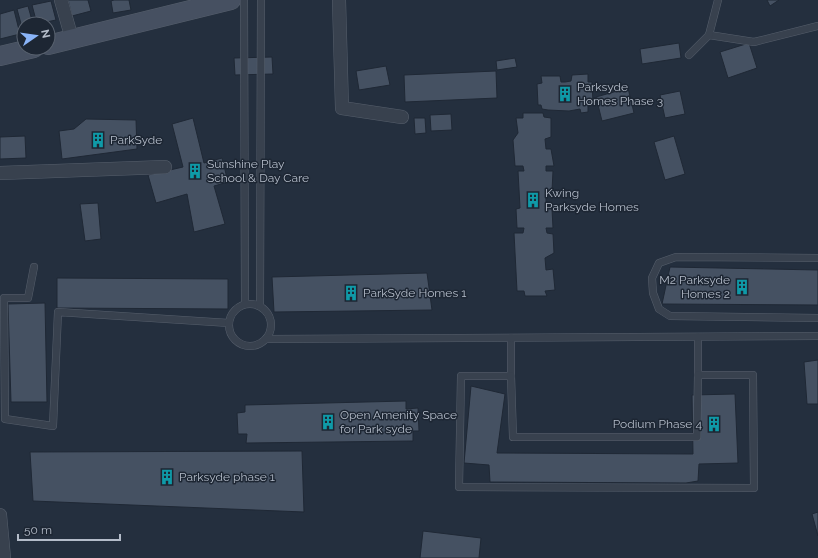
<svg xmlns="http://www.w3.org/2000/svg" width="818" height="558" viewBox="0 0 818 558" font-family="Raleway,sans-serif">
  <rect width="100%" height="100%" fill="#242f3e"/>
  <g fill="#455162" stroke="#1f2835">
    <path d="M68,0h20l3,11 -19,5z"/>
    <path d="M114,0h15l2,10 -18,3 -2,-12z"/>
    <path d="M767,0h12l-9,6z"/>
    <path d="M51,1l5,19 -19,4 -5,-19z"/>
    <path d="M28,6l5,18h-9v6l-1,1 -6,-22z"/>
    <path d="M14,10l6,24 -20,5v-25z"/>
    <path d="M679,43l2,15 -39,6 -2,-15z"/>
    <path d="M749,43l8,25 -29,10 -8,-26z"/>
    <path d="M272,57l1,17 -38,1 -1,-17z"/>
    <path d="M515,58l2,9 -20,3 -1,-9z"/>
    <path d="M386,66l4,19 -31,5 -3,-19z"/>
    <path d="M496,71l1,27 -92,4 -1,-27z"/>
    <path d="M588,74v8h4l1,21 -5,2v7l-7,1 -1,-4 -11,2 -21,-1 -6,-1 -1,-4h-3l-1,-21 5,-1 -1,-7h19l1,6h4l6,-1 1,-6z"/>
    <path d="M628,88l6,25 -32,8 -6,-24z"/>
    <path d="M680,91l5,23 -20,4 -5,-23z"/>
    <path d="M523,113h20l1,4 7,1v19l-6,2 1,10h5l3,17h-8v5h7l-1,20 -6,1v16l6,1 1,19h-7l1,5 6,1 1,19 -9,5 1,12 7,-1 2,21 -10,1 2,5h-22l-1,-5h-7l-3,-58h9l1,-5h-7l-1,-19 4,-1 -2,-37h6l-1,-5h-8l-2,-26 5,-7 -2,-15h7z"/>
    <path d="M451,114l1,16 -21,1 -1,-16z"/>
    <path d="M193,118l11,45 18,-5 6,24 -14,4 11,38 -31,8 -7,-38 -31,9 -8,-28 35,-8 -11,-43z"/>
    <path d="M414,118h11l1,15 -11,1z"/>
    <path d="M86,119l50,1 1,29 -75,10 -3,-28 15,-2z"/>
    <path d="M25,136l1,22 -26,1v-22z"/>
    <path d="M674,136l11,38 -20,6 -11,-38z"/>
    <path d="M98,203l3,36 -16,2 -5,-37z"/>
    <path d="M670,267l148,3v35l-156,-1z"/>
    <path d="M427,273l5,37 -158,2 -2,-35z"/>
    <path d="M57,278l171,1v30l-171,-1z"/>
    <path d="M45,303l2,99h-36l-3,-98z"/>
    <path d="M818,360v44h-11l-3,-42z"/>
    <path d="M471,386l34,8 -8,59 196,1 -1,-59 43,-1 3,69 -39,1 -1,17 -12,2 -196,-1 -1,-17 -25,-2z"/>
    <path d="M406,401v8l12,-1 1,23h-6v10l-167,2 1,-9h-9l-1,-21 8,-1v-7z"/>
    <path d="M302,451l2,61 -271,-11 -3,-49z"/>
    <path d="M818,512v24l-6,-22z"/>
    <path d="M423,531l58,7 -2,20h-59z"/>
  </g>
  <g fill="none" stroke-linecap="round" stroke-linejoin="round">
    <defs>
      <g id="lane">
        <path d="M244,0l1,304"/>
        <path d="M709,35l45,7 64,-16"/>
        <path d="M689,55l20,-20 9,-35"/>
        <path d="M818,258l-142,-1 -17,6 -7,15 1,15 6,16 11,7 148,2"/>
        <path d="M34,267l-6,31h-24l1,121 48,7 5,-114 171,11"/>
        <circle cx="250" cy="325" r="21"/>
        <path d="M260,306l1,-306"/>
        <path d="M511,338v38h-50l-2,111 295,1 -1,-113h-55v-38"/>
        <path d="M266,339l552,-3"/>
        <path d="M511,376l2,61h184l1,-62"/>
      </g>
      <g id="street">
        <path d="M61,0l11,39"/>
        <path d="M339,0l3,108 60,9"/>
        <path d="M0,173l165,-6"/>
        <path d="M0,515l4,43"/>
      </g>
      <g id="secondary">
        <path d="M48,45l183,-45"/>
        <path d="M0,56l34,-8"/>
      </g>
    </defs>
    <use href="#lane" stroke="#565f6c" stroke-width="8"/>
    <use href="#street" stroke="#565f6c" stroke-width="14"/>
    <use href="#secondary" stroke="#565f6c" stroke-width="20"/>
    <use href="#lane" stroke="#38414e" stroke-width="7"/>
    <use href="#street" stroke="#38414e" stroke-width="13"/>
    <use href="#secondary" stroke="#465061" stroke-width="19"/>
  </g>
  <defs>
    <symbol id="building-bare" viewBox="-9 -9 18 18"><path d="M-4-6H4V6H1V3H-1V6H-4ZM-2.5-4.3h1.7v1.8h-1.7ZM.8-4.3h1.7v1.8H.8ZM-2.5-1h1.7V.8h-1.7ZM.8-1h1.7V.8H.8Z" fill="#0f9aa8" stroke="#1d2633" stroke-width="2.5" paint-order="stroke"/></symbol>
  </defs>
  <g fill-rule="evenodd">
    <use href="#building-bare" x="554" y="83" width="22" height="22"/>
    <use href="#building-bare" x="87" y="129" width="22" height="22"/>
    <use href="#building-bare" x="184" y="160" width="22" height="22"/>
    <use href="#building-bare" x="522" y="189" width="22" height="22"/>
    <use href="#building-bare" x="731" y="276" width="22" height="22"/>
    <use href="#building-bare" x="340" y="282" width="22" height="22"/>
    <use href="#building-bare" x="317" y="411" width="22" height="22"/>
    <use href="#building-bare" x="703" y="413" width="22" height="22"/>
    <use href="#building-bare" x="156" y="466" width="22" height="22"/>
  </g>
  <g text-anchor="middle" stroke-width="3" stroke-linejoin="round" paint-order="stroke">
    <g font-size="12" fill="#b4bcc9" stroke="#1d2633" text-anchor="start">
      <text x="577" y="91">Parksyde<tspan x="577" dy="14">Homes Phase 3</tspan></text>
      <text x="110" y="144">ParkSyde</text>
      <text x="207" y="168">Sunshine Play<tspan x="207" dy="14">School &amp; Day Care</tspan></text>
      <text x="545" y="197">Kwing<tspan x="545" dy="14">Parksyde Homes</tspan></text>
      <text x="730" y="284" text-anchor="end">M2 Parksyde<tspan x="730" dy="14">Homes 2</tspan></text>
      <text x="363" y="297">ParkSyde Homes 1</text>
      <text x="340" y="419">Open Amenity Space<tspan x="340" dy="14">for Park syde</tspan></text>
      <text x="702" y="428" text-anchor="end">Podium Phase 4</text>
      <text x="179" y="481">Parksyde phase 1</text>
    </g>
  </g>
  <g transform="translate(36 36) rotate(77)"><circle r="19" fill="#1d2633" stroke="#59626f"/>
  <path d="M0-3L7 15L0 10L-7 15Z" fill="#8ab4f8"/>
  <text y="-6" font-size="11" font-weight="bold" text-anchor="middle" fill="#b4bcc9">N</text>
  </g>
  <path d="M18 534v6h102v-6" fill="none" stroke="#b4bcc9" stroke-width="2"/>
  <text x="24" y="534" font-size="12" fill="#b4bcc9" stroke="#1d2633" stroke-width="3" paint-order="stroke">50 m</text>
</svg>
